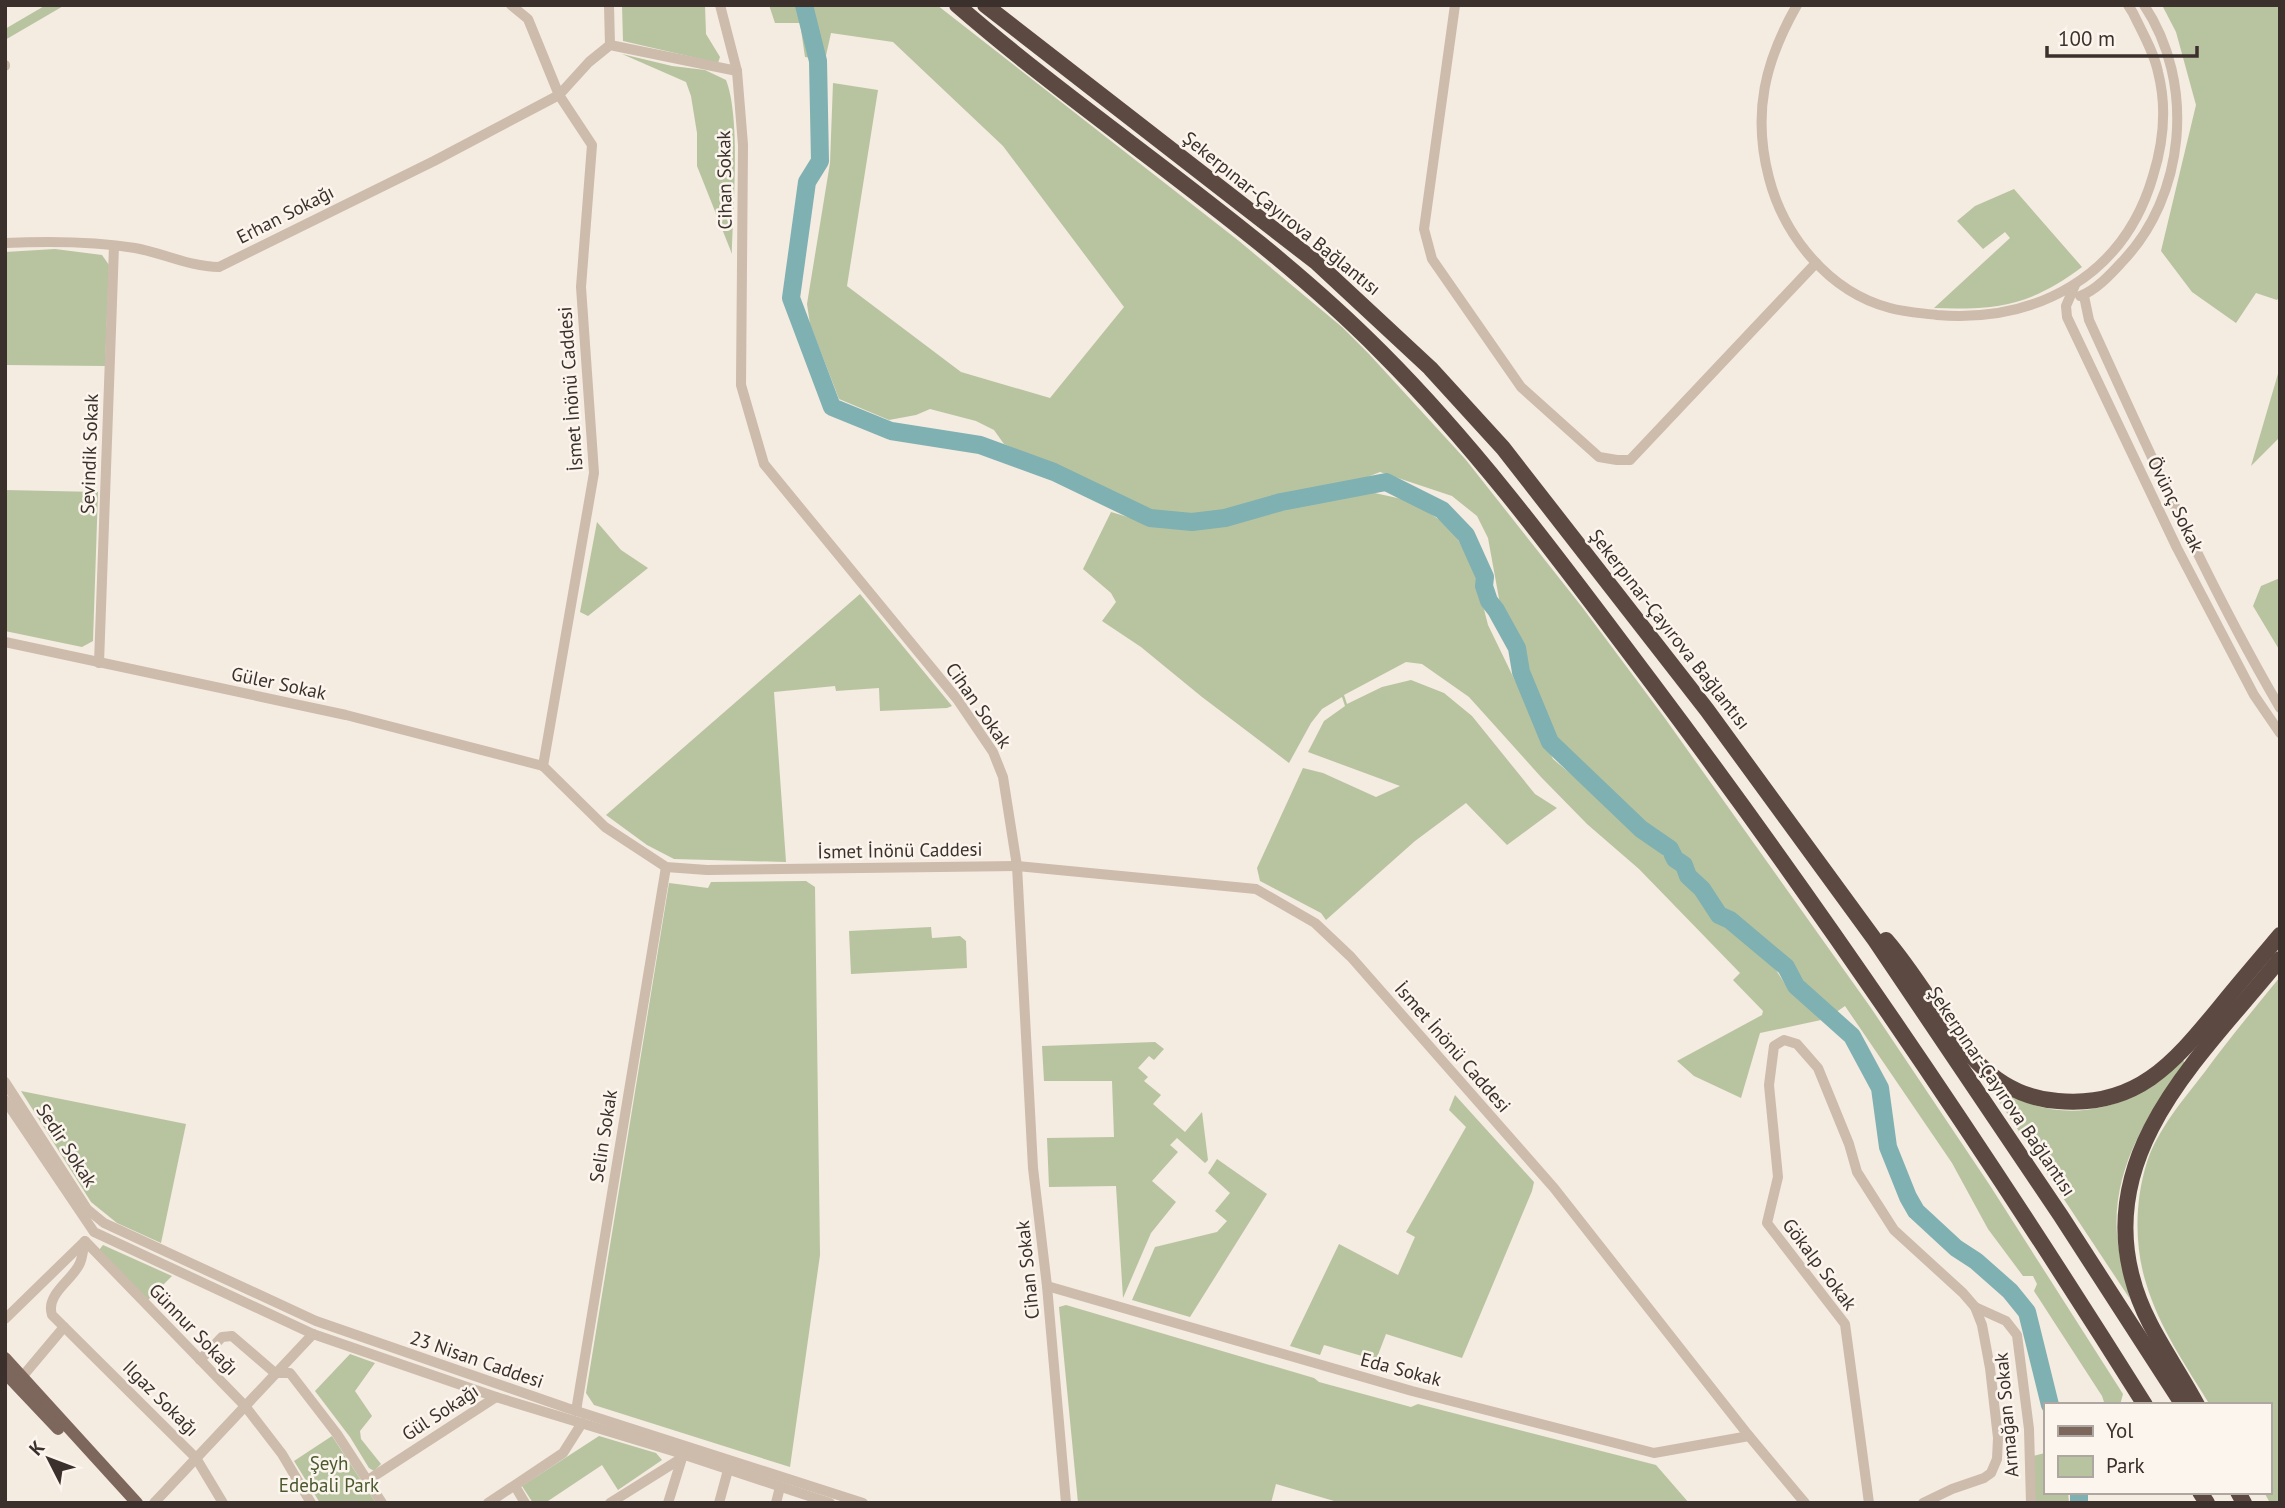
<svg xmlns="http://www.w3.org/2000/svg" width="2285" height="1508" viewBox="0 0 2285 1508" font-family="'PT Sans',sans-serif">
  <rect width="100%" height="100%" fill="#f4ebe1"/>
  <g fill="#b8c4a0">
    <path d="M46,5h19l-60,35v-11z"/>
    <path d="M622,5h83l1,29 14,23 -2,6 -95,-22z"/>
    <path d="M769,5h168l302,236 103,86 27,27 97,106 116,147 82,110 207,291 118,176 134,210 -3,11h-15l-3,-9 -68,-105 3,-7 -4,-8h-10l-35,-47 -36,-66 -107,-157 -13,9 -26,-25 -20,-29 -19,-17 -44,-34 -35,-48 -9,-6 -5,-9 -45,-34 -25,-27 -49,-43 -2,-11 -26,-59 -6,-23 -17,-32 -4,-14 -12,-66 -11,-22 -25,-20 -72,-24 -30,12 -108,23 -13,5 -35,5 -46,-4 -72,-37 -72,-32 -10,-14 -18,-9 -46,-12 -14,6 -27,5 -50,-21 -29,-75 -3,-20 23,-141 3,-80 45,7 -31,196 114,86 89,26 74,-91 -121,-161 -110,-104 -62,-9 -6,27 -20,-3 -5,-34h-25z"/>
    <path d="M2162,5h118v291l-3,4 -21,-7 -20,30 -44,-31 -31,-41 35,-146 -20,-73z"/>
    <path d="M622,54l50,12 33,4 21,10c15,38 7,129 6,174l-35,-88v-33l-6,-37 -5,-14z"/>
    <path d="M2014,189l68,78c-52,39 -85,43 -148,41l76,-70 -5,-6 -22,17 -26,-28 18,-15z"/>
    <path d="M55,249l47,6 7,10 -4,101 -100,-1v-113z"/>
    <path d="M2280,367v70l-29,29z"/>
    <path d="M5,490l93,2 -5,149 -11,6 -77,-16z"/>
    <path d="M1361,490l50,11 41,27 22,42 14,55 65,134 105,88 6,10 13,10 38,51 55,43 17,26 34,33 -61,13 -19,65 -47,-22 -17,-15 85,-46 1,-4 -30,-31 7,-7 -101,-104 -52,-45 -46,-47 -72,-80 -47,-33 -16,-2 -62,33 3,9 35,-17 29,-7 33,13 28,23 63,78 22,14 -50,37 -41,-42 -51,38 -89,79 -5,-7 -61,-32 -3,-13 46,-100 20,5 53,24 24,-11 -92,-34 16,-31 21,-15 -3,-9 -20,12 -11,14 -22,40 -87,-66 -61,-50 -39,-26 14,-19 -5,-9 -28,-24 28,-57 47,14 71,-2 48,-18z"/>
    <path d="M597,522l24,28 27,18 -60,48 -8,-4z"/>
    <path d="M2280,578v73l-27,-45 8,-20z"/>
    <path d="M860,594l92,112 -5,2 -67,3 -1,-23 -43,3 -1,-5 -61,6 12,170 -112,-3 -27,-14 -41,-30z"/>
    <path d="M806,881l9,6 5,368 -30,212 -196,-62 -8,-12 83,-510 39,5 3,-6z"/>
    <path d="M931,927l1,11 28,-2 6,5 1,27 -116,6 -2,-43z"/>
    <path d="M2280,977v526h-10l-6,-11h5v-87h-59c-24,-39 -51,-78 -64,-122 -12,-38 -11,-83 1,-121 11,-33 36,-62 57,-89 24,-33 50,-64 76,-96z"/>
    <path d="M1155,1042l9,7 -10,11 -5,-4 -11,12 10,9 -4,4 17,14 -8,9 32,28 17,-20 6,48 -3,3 -28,-25 -7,7 8,7 -26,29 24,21 -25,31 -28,65 -7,-112 -67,1 -2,-49 67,-1 -2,-56h-68l-2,-35z"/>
    <path d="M2183,1060l2,3c-37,50 -73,106 -68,172 2,22 8,43 13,64l-145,-219c66,49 141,37 198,-20z"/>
    <path d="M21,1091l165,33 -25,119 -44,-20 -26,-21z"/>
    <path d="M1455,1095l79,87 -2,9 -70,167 -76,-24 -10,26 -52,-15 -4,10 -30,-9 49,-102 59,31 17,-38 -9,-5 60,-105 -17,-17z"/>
    <path d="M1217,1159l50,35 -77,123 -58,-17 23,-53 62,-15 10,-11 -12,-10 15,-18 -22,-20z"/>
    <path d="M103,1245l69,31 -24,24 -49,-50z"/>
    <path d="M1066,1305l248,73 5,4 92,25 7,-3 238,61 33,38h-348l-65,-19 -5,19h-193l-19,-196z"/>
    <path d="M350,1354l25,9 -20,28 17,25 -12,15 1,8 20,25 -7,7 -5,-3 -19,-31 -35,-46z"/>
    <path d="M332,1436l44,67h-56l-26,-42z"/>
    <path d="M599,1436l57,17 6,7 -44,30 -16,-25 -57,38h-12l-11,-17z"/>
    <path d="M2045,1453v39h23l1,11h-35l-1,-47z"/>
  </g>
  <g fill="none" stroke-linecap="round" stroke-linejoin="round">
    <g stroke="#7fb0b2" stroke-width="18">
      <path d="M804,5l14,56 2,100 -13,21 -16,116 41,109 59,24 89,14 74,27 96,46 42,4 33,-4 56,-16 105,-20 56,28 24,25 19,42 -1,9 5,15 7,9 21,38 4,24 29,70 91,87 29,20 5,10 9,6 4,11 14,13 17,26 11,5 56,47 10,19 56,50 28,52 8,59 20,50 8,14 40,37 20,13 34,30 17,21 23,93"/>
      <path d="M2079,1492v11"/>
    </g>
    <g stroke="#cdbbac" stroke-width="10">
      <path d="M511,5l17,14 31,76 33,50 -11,142 13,186 -51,293"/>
      <path d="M609,5l1,40"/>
      <path d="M720,5l17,66"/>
      <path d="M1455,5l-31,224 8,30 89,128 78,70 18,3h13l186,-197"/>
      <path d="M1797,5c-32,56 -45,108 -28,173 15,58 60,114 121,130 14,4 31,5 47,7 100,8 187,-39 216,-139 11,-35 14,-69 5,-104 -4,-20 -16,-40 -25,-59l-5,-8"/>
      <path d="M5,65v1"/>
      <path d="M5,243c44,-2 87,-2 130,5 28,5 55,19 84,19l215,-106 125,-66 30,-33 21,-17 127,26 6,74 -2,240 23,79 193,235 36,53 10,25 14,89 16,302 14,118 19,217"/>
      <path d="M2075,285l-9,21 1,11 110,231 77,147 26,38"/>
      <path d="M2080,296c15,-5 30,-21 41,-33 65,-67 75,-180 23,-258"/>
      <path d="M2084,296l5,24c60,131 118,263 191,388"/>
      <path d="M5,642l341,73 197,51"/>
      <path d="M99,663l15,-417"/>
      <path d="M543,766l62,61 61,40 41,3 310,-4 239,23 59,34 36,34 203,231 195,248 56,67"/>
      <path d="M5,1082l82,127 17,14 212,98 251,87 296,95"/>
      <path d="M5,1100l89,132 219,102 183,63 177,54 157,52"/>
      <path d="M85,1241l160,165 37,48 29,49"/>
      <path d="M85,1241c-2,7 -2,15 -5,22 -7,17 -35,31 -28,52l144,143 27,45"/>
      <path d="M1047,1286l365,105 242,62 95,-17"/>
      <path d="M1975,1307l31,14 11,14 12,94 2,74"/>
      <path d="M5,1319l79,-77"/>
      <path d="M200,1360l22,-23 10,-1 43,37h15l47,61 45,69"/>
      <path d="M22,1377l42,-50"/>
      <path d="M576,1411l90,-544"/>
      <path d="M368,1480l128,-83"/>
      <path d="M515,1486l10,17"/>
      <path d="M154,1503l159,-169"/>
      <path d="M488,1503l75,-50 19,-30"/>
      <path d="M610,1503l72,-45"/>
      <path d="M668,1503l14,-45"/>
      <path d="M719,1503l9,-33"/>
      <path d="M776,1503l4,-16"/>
      <path d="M1869,1503l-24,-179 -78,-101 11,-46 -9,-92 5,-39 10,-6 13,4 21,24 31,76 8,28 37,58 69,63 12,14 7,18 8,43 8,70 -1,21 -6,14 -7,5 -32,11 -29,14"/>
    </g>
    <g stroke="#7d675c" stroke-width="12">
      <path d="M5,1358l132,145"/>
      <path d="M5,1373l53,56"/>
    </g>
    <g stroke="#5c4a42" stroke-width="16">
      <path d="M957,5c138,120 295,217 424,347 101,101 185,217 271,331 175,233 338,475 493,722"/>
      <path d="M985,5l331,257 114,106 73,80 204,262 168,230 186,276 122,189"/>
      <path d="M1886,940c33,38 58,88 92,123 22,22 49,36 80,38 78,7 115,-37 161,-93 20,-25 41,-49 61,-73"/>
      <path d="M2197,1405c-22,-42 -53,-80 -65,-128 -35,-130 74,-226 148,-318"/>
      <path d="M2200,1492l7,11"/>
      <path d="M2238,1492l6,11"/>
    </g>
  </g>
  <g text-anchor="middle" stroke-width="5" stroke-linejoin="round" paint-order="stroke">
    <g font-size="19" fill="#3b302b" stroke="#fbf5ee">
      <text transform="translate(724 180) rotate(-91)" y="7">Cihan Sokak</text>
      <text transform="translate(1282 213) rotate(39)" y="7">Şekerpınar-Çayırova Bağlantısı</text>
      <text transform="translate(285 214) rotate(-27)" y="7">Erhan Sokağı</text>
      <text transform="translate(570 389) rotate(-94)" y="7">İsmet İnönü Caddesi</text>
      <text transform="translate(89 454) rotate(-88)" y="7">Sevindik Sokak</text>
      <text transform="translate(2176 504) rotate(64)" y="7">Övünç Sokak</text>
      <text transform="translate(1670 629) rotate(52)" y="7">Şekerpınar-Çayırova Bağlantısı</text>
      <text transform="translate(279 683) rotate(12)" y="7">Güler Sokak</text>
      <text transform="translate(979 705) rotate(55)" y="7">Cihan Sokak</text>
      <text transform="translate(900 850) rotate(-1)" y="7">İsmet İnönü Caddesi</text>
      <text transform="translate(1453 1047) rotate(49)" y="7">İsmet İnönü Caddesi</text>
      <text transform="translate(2002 1091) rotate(56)" y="7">Şekerpınar-Çayırova Bağlantısı</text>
      <text transform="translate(603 1136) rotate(-81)" y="7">Selin Sokak</text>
      <text transform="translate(67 1145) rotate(57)" y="7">Sedir Sokak</text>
      <text transform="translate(1820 1264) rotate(53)" y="7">Gökalp Sokak</text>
      <text transform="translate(1027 1270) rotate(-96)" y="7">Cihan Sokak</text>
      <text transform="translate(194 1329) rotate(46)" y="7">Günnur Sokağı</text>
      <text transform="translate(477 1359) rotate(19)" y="7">23 Nisan Caddesi</text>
      <text transform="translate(1401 1369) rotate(15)" y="7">Eda Sokak</text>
      <text transform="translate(161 1398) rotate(45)" y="7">Ilgaz Sokağı</text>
      <text transform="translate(440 1412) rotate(-33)" y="7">Gül Sokağı</text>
      <text transform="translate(2006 1415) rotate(-95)" y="7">Armağan Sokak</text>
    </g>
    <g font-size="19" fill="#4a5a2e" stroke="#fbf5ee">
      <text x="329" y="1470">Şeyh<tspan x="329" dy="22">Edebali Park</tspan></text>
    </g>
  </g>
  <rect width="2285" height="1508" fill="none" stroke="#3b302b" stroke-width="14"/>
  <rect x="2044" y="1403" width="228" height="91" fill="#fbf5ee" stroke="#aea6a0" stroke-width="2"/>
  <rect x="2058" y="1426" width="35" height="10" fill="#7d675c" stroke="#aea6a0" stroke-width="2"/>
  <text x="2106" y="1438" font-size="21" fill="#3b302b">Yol</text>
  <rect x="2058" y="1456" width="35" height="21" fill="#b8c4a0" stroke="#aea6a0" stroke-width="2"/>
  <text x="2106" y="1473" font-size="21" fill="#3b302b">Park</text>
  <g transform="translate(49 1459) rotate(312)" stroke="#fbf5ee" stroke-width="5" paint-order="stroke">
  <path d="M0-5L12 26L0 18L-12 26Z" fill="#3b302b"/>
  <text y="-10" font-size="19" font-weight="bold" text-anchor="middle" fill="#3b302b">K</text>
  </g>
  <path d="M2047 46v10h150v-10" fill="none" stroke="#3b302b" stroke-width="3.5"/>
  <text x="2058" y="46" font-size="21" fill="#3b302b" stroke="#fbf5ee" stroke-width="5" paint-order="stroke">100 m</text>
</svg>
